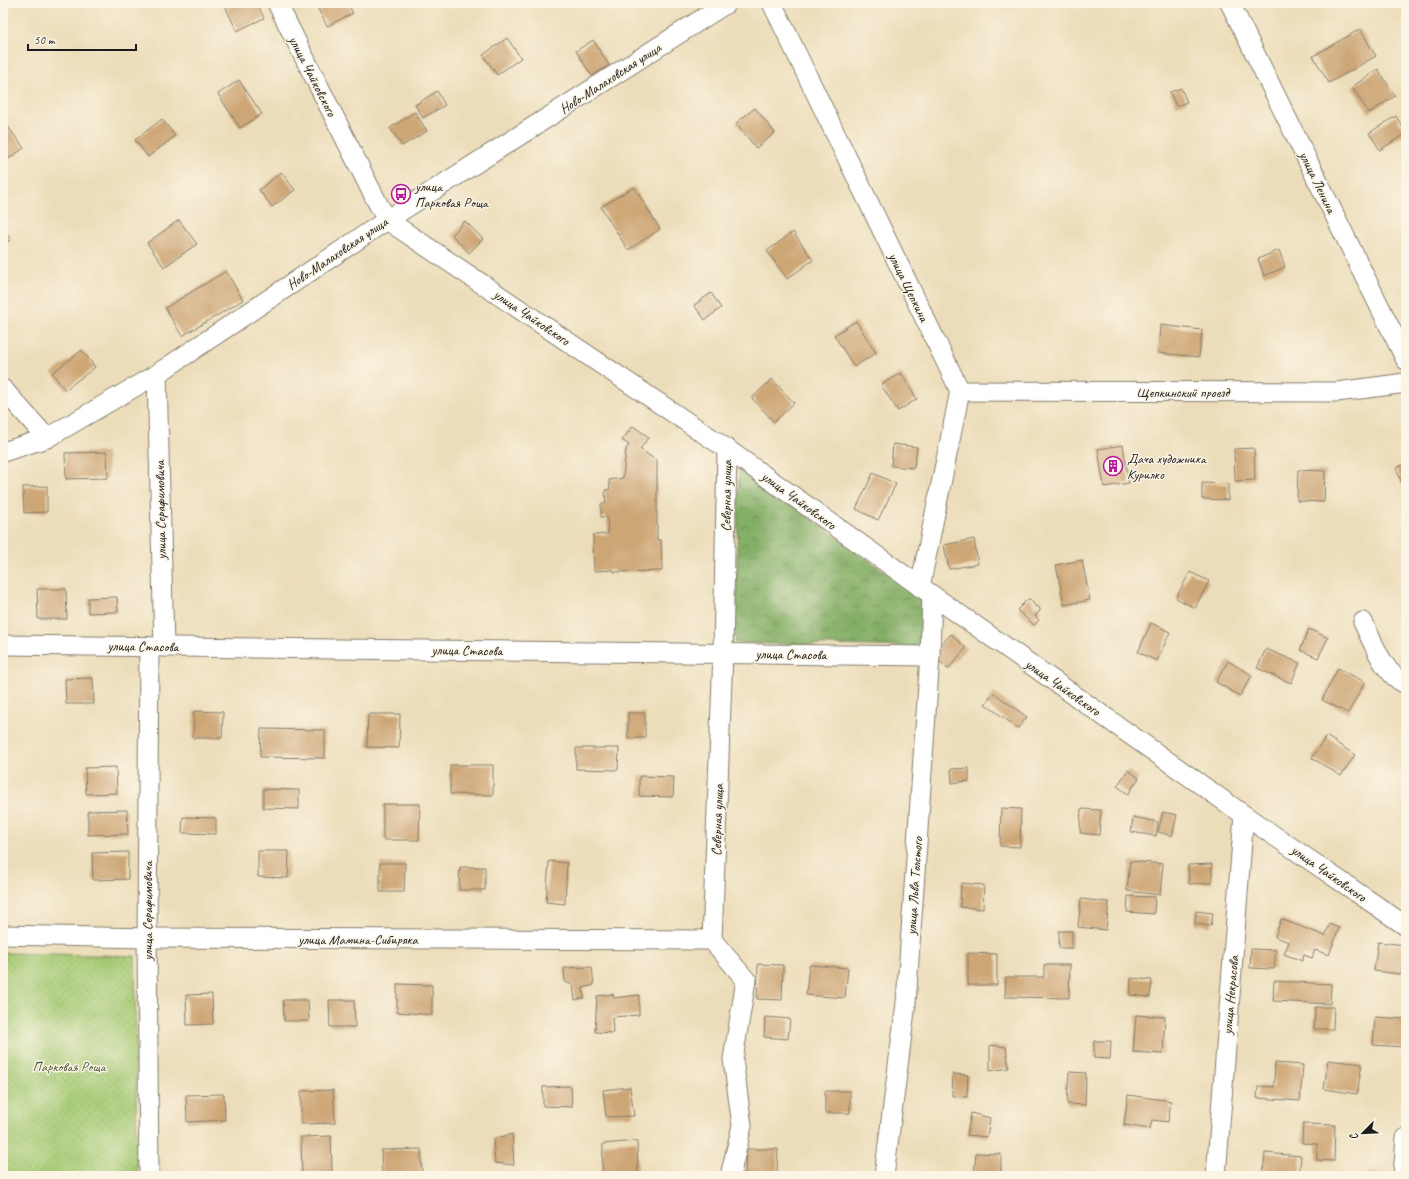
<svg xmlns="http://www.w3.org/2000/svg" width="1409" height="1179" viewBox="0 0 1409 1179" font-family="Caveat,sans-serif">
  <defs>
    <pattern id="green-dots" width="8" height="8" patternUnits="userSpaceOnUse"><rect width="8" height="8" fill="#a6cb75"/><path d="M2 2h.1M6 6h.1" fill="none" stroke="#8eae65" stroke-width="1.8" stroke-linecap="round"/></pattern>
    <pattern id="forest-crowns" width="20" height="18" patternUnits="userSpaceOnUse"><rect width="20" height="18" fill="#84af66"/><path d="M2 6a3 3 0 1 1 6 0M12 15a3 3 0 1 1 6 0" fill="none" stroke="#6b8e53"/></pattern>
  </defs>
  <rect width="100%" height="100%" fill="#fcf5e5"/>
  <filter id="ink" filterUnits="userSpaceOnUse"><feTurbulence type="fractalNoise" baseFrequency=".025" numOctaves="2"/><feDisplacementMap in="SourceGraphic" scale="8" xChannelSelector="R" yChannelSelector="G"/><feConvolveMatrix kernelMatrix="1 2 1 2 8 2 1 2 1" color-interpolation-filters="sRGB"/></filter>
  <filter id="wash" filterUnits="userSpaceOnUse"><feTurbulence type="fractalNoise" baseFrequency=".012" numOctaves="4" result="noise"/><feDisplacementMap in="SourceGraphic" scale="16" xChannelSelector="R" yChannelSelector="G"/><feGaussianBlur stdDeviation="0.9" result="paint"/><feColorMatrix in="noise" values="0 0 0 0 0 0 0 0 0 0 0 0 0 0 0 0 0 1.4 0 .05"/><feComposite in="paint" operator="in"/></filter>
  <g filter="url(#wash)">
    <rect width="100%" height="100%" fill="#ecddba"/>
    <path fill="url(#green-dots)" stroke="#617448" d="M3,953l132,3 2,220h-134z"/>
    <path fill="url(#forest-crowns)" stroke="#506641" d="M739,467l183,131 -3,49 -184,-4z"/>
    <g id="blocks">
      <g fill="#cda676">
        <path d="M237,3h20l7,15 -27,13 -11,-23z"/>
        <path d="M320,3h27l6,10 -26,13 -11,-21z"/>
        <path d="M1360,29l16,27 -47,27 -16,-27z"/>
        <path d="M507,38l14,20 -24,17 -14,-20z"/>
        <path d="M593,40l16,25 -17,11 -16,-25z"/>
        <path d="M1378,69l17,27 -26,17 -17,-26z"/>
        <path d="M239,80l23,34 -22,14 -22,-34z"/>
        <path d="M1181,88l6,14 -11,4 -6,-14z"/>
        <path d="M437,91l8,14 -22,13 -8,-13z"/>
        <path d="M755,108l20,25 -19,15 -20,-25z"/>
        <path d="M415,112l12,19 -25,15 -12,-18z"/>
        <path d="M1396,116l10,17 -26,17 -11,-17z"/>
        <path d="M162,119l13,17 -27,21 -13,-17z"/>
        <path d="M3,120l21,28 -21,15z"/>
        <path d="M281,172l14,18 -23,17 -13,-17z"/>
        <path d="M634,187l26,42 -32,21 -27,-43z"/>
        <path d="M179,220l18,24 -33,23 -17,-24z"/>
        <path d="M465,221l18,18 -14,14 -17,-18z"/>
        <path d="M3,230l8,9 -8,7z"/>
        <path d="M793,232l20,28 -26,19 -20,-28z"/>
        <path d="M1279,250l6,17 -21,9 -6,-17z"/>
        <path d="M226,271l17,29 -61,36 -17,-28z"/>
        <path d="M711,293l10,15 -16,12 -11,-15z"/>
        <path d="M856,321l20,32 -22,14 -20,-32z"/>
        <path d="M1160,325l42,5 -3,27 -41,-4z"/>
        <path d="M82,350l13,17 -30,23 -13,-17z"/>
        <path d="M901,373l16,26 -19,12 -17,-26z"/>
        <path d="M772,379l22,24 -20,19 -22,-24z"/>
        <path d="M633,426l16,11 -9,12 17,12v79h4l1,31 -48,1v-2l-20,1 -1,-36 15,-1 -1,-17h-6v-13l5,-1 -1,-13 5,-1 -1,-9 14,-2 3,-29 3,-4 -7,-5z"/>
        <path d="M893,444l24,3 -3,21 -23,-2z"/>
        <path d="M1123,445l6,38 -25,4 -6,-38z"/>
        <path d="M1254,448l1,32 -20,1 -1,-32z"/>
        <path d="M107,452l1,26 -42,1 -1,-26z"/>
        <path d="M1406,464v31l-10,-27z"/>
        <path d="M1298,470l27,1 -1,31 -27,-1z"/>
        <path d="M873,473l23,11 -18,36 -22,-11z"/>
        <path d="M1202,483l26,1v16l-26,-1z"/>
        <path d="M47,486v26l-23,1 -1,-26z"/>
        <path d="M974,539l4,25 -29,5 -5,-24z"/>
        <path d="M1082,560l8,40 -26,5 -8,-40z"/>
        <path d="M1190,572l19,9 -14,27 -19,-10z"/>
        <path d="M37,589h29l1,30h-29z"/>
        <path d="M117,597l1,15 -30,1v-15z"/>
        <path d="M1028,599h2l6,8 2,-1 2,3v2l-5,5 4,4 -5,5 -17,-15z"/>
        <path d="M1151,623l19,9 -13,29 -19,-9z"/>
        <path d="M1309,629l19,9 -10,20 -18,-8z"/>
        <path d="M951,634l15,14 -18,21 -16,-15z"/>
        <path d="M1266,649l34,14 -9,20 -34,-15z"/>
        <path d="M1228,661l24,14 -12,21 -24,-14z"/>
        <path d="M1338,668l27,14 -17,31 -26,-13z"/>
        <path d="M93,678l1,26h-28l-1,-25z"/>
        <path d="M994,693l33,24 -9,11 -33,-24z"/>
        <path d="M194,711l29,1 -1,26h-29z"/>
        <rect x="628" y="713" width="17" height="25"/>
        <path d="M368,714h32l-1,34 -32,-1z"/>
        <path d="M261,729l64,1v28l-65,-1z"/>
        <path d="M1326,736l29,19 -14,21 -29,-18z"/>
        <path d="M576,748h43l-1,22 -42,-1z"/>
        <path d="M450,765h43v30l-43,-1z"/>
        <path d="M116,767l1,26 -31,1 -1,-26z"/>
        <path d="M969,768v13l-17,2 -1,-14z"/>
        <path d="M1128,770l11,8 -11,16 -11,-8z"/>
        <path d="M639,776l35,1 -1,20 -34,-1z"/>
        <path d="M263,789l36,1v19l-36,-1z"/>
        <path d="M383,804h37l-1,36h-36z"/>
        <path d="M1001,808l20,1 -1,38 -20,-1z"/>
        <path d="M1081,809l20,1 -2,25 -19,-2z"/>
        <path d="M127,810l1,24 -40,1v-24z"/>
        <path d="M1163,812l14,3 -5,21 -14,-4z"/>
        <path d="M183,817l33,1v16l-34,-1z"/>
        <path d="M1133,817l25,5 -2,14 -25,-4z"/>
        <path d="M258,851h31l-1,27 -30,-1z"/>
        <path d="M128,852v27l-35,1 -1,-27z"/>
        <path d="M549,861l18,2 -2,41 -19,-2z"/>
        <path d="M1130,861l33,3 -3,31 -33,-4z"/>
        <path d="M380,863h25l-1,29h-24z"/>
        <path d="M1212,864v19l-23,1 -1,-19z"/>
        <path d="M460,867h25v23h-26z"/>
        <path d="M961,883l23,2 -1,24 -23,-2z"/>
        <path d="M1128,896l27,1 -1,17 -27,-2z"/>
        <path d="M1081,899l28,3 -3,28 -28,-3z"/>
        <path d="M1196,911l17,2 -2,13 -16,-2z"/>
        <path d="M1281,919l44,17 5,-12 9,4 -10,27 -14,-5 -3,8 -8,-3 -2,6 -18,-7 5,-12 -14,-5z"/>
        <rect x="1059" y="931" width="13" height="17"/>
        <path d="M1378,942l27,3 -4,29 -27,-3z"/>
        <path d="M1251,949l25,1 -2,19 -24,-1z"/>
        <path d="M968,953l29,1v31h-29z"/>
        <path d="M758,964l25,1 -1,35 -25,-1z"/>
        <path d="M809,965l39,3 -3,30 -39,-3z"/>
        <path d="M1044,965h26l-1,33 -64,-1 1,-20h38z"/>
        <path d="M592,967l2,18 -11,3 1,10 -9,2 -2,-15 -8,-3 -1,-14z"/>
        <path d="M1131,978l21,2 -2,17 -20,-2z"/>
        <path d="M1274,981l57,3 -1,20 -57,-3z"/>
        <path d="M397,984l35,1v30l-35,-3z"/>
        <path d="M212,994l1,30 -26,1 -1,-30z"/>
        <path d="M613,994l1,4 25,-3v20l-27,2 1,16 -18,-1 2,-36z"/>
        <path d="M283,1000h25l1,21h-25z"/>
        <path d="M329,1000h25l1,27h-25z"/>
        <path d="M1315,1007h19l-1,22h-19z"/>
        <path d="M1136,1015l29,2 -2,37 -30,-2z"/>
        <path d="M765,1017l25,2 -2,20 -24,-2z"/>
        <path d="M1375,1017l31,2v28l-33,-2z"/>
        <path d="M1094,1041h17l-1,18 -16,-1z"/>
        <path d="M990,1045l16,2 3,21 -19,3z"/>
        <path d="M1328,1060l34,4 -5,30 -33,-5z"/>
        <path d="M1275,1063l28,2 -3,36 -43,-3 1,-12 16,1z"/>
        <path d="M1069,1072l17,1 -1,32 -18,-1z"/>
        <path d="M953,1074l15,1 -1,22 -15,-1z"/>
        <path d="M571,1086l1,21 -29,-1v-19z"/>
        <path d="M630,1087l4,29 -28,1 -3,-27z"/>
        <path d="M333,1090l2,33 -34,1v-33z"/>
        <rect x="825" y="1091" width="25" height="22"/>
        <path d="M224,1094l1,26 -38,2 -1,-27z"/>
        <path d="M1128,1095l43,6 -3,21 -16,-2 -2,9 -26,-4z"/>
        <path d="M971,1113l19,5 -3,19 -20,-2z"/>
        <path d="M1303,1124l32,1 -1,36 -17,-1v-16l-15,-1z"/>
        <path d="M512,1134l2,31 -19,-2 -2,-24z"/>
        <path d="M331,1136l1,37 -30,1 -1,-37z"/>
        <path d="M637,1141l1,35h-36l1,-32z"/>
        <path d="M421,1149l1,27h-40l-1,-26z"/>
        <path d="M746,1149h32l-1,27 -32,-1z"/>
        <path d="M976,1153l25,1v22h-27z"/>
        <path d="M1265,1153l36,3 -2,20 -36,-4z"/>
        <path d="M1367,1172l28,3v1h-28z"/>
      </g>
    </g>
  </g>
  <g filter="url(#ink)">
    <use href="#blocks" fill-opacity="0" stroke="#847c6b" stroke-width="1"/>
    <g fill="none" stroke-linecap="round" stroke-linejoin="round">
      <defs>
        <g id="minor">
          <path d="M277,3l99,197 11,20 340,229 205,146 312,220 162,111"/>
          <path d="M772,3l188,388 -40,196"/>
          <path d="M1230,3l176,357"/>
          <path d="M157,374l7,273"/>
          <path d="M3,389l44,49"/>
          <path d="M960,391l377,1 69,-9"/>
          <path d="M727,449l-4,204 -11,287 34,40 -13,79 9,67 -12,50"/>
          <path d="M3,452l44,-14 110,-64 230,-154 340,-217"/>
          <path d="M1363,622c10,20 21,53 43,62"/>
          <path d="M3,645l927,11"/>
          <path d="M149,647l-2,291 2,238"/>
          <path d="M3,935l144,3 565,2"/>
          <path d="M884,1176l22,-173 24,-347 2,-61"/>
          <path d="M1216,1176l28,-361"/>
          <path d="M1403,1176l3,-38"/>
        </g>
      </defs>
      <use href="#minor" stroke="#847c6b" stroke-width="21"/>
      <use href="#minor" stroke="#fff" stroke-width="19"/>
    </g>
  </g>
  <defs>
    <symbol id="bus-ring" viewBox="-11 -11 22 22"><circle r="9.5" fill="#fcf5e5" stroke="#b5179e" stroke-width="1.5"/><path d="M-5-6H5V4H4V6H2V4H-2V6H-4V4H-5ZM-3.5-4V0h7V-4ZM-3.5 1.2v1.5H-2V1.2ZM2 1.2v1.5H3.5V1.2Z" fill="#b5179e"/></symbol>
    <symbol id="building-ring" viewBox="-11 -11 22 22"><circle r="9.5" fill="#fcf5e5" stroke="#b5179e" stroke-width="1.5"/><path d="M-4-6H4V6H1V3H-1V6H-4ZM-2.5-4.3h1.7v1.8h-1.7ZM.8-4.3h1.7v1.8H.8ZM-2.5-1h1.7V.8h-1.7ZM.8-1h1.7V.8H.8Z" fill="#b5179e"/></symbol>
  </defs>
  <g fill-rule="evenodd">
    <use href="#bus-ring" x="390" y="183" width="22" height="22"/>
    <use href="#building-ring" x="1102" y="455" width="22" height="22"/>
  </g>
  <g text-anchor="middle" stroke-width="3" stroke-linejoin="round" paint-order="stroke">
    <g font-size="14" fill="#1c1c1c" stroke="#fcf5e5">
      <text transform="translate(313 76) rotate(63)" y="5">улица Чайковского</text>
      <text transform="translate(610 78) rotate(-33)" y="5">Ново-Малаховская улица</text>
      <text transform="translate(1318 182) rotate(64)" y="5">улица Ленина</text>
      <text transform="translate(337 253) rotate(-34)" y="5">Ново-Малаховская улица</text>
      <text transform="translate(909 287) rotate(64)" y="5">улица Щепкина</text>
      <text transform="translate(532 317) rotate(34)" y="5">улица Чайковского</text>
      <text x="1183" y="397">Щепкинский проезд</text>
      <text transform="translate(726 496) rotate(-89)" y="5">Северная улица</text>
      <text transform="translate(799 500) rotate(36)" y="5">улица Чайковского</text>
      <text transform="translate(160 510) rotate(-91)" y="5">улица Серафимовича</text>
      <text transform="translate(143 646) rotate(1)" y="5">улица Стасова</text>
      <text transform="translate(467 650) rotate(1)" y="5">улица Стасова</text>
      <text transform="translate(791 654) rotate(1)" y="5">улица Стасова</text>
      <text transform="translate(1063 687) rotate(35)" y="5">улица Чайковского</text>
      <text transform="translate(717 820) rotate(-88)" y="5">Северная улица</text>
      <text transform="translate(1329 873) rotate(35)" y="5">улица Чайковского</text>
      <text transform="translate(914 886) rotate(-86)" y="5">улица Льва Толстого</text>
      <text transform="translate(147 911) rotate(-90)" y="5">улица Серафимовича</text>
      <text x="358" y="944">улица Мамина-Сибиряка</text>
      <text transform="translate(1230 995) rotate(-85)" y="5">улица Некрасова</text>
    </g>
    <g font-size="14" fill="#1c1c1c" stroke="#fcf5e5" text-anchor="start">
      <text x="415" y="191">улица<tspan x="415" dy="16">Парковая Роща</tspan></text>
      <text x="1127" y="463">Дача художника<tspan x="1127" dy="16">Курилко</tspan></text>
    </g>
    <g font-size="14" fill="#4c593b" stroke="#fcf5e5">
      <text x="69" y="1071">Парковая Роща</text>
    </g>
  </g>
  <rect width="1409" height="1179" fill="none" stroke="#fcf5e5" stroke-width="16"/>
  <g transform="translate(1363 1133) rotate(246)" stroke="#fcf5e5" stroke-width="3" paint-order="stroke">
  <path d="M0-3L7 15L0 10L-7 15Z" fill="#1c1c1c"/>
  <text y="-6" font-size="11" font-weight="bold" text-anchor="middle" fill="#1c1c1c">С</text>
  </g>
  <path d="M28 44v6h108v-6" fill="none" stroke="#1c1c1c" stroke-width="2"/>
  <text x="34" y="44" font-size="12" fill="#1c1c1c" stroke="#fcf5e5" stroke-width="3" paint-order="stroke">50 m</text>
</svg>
